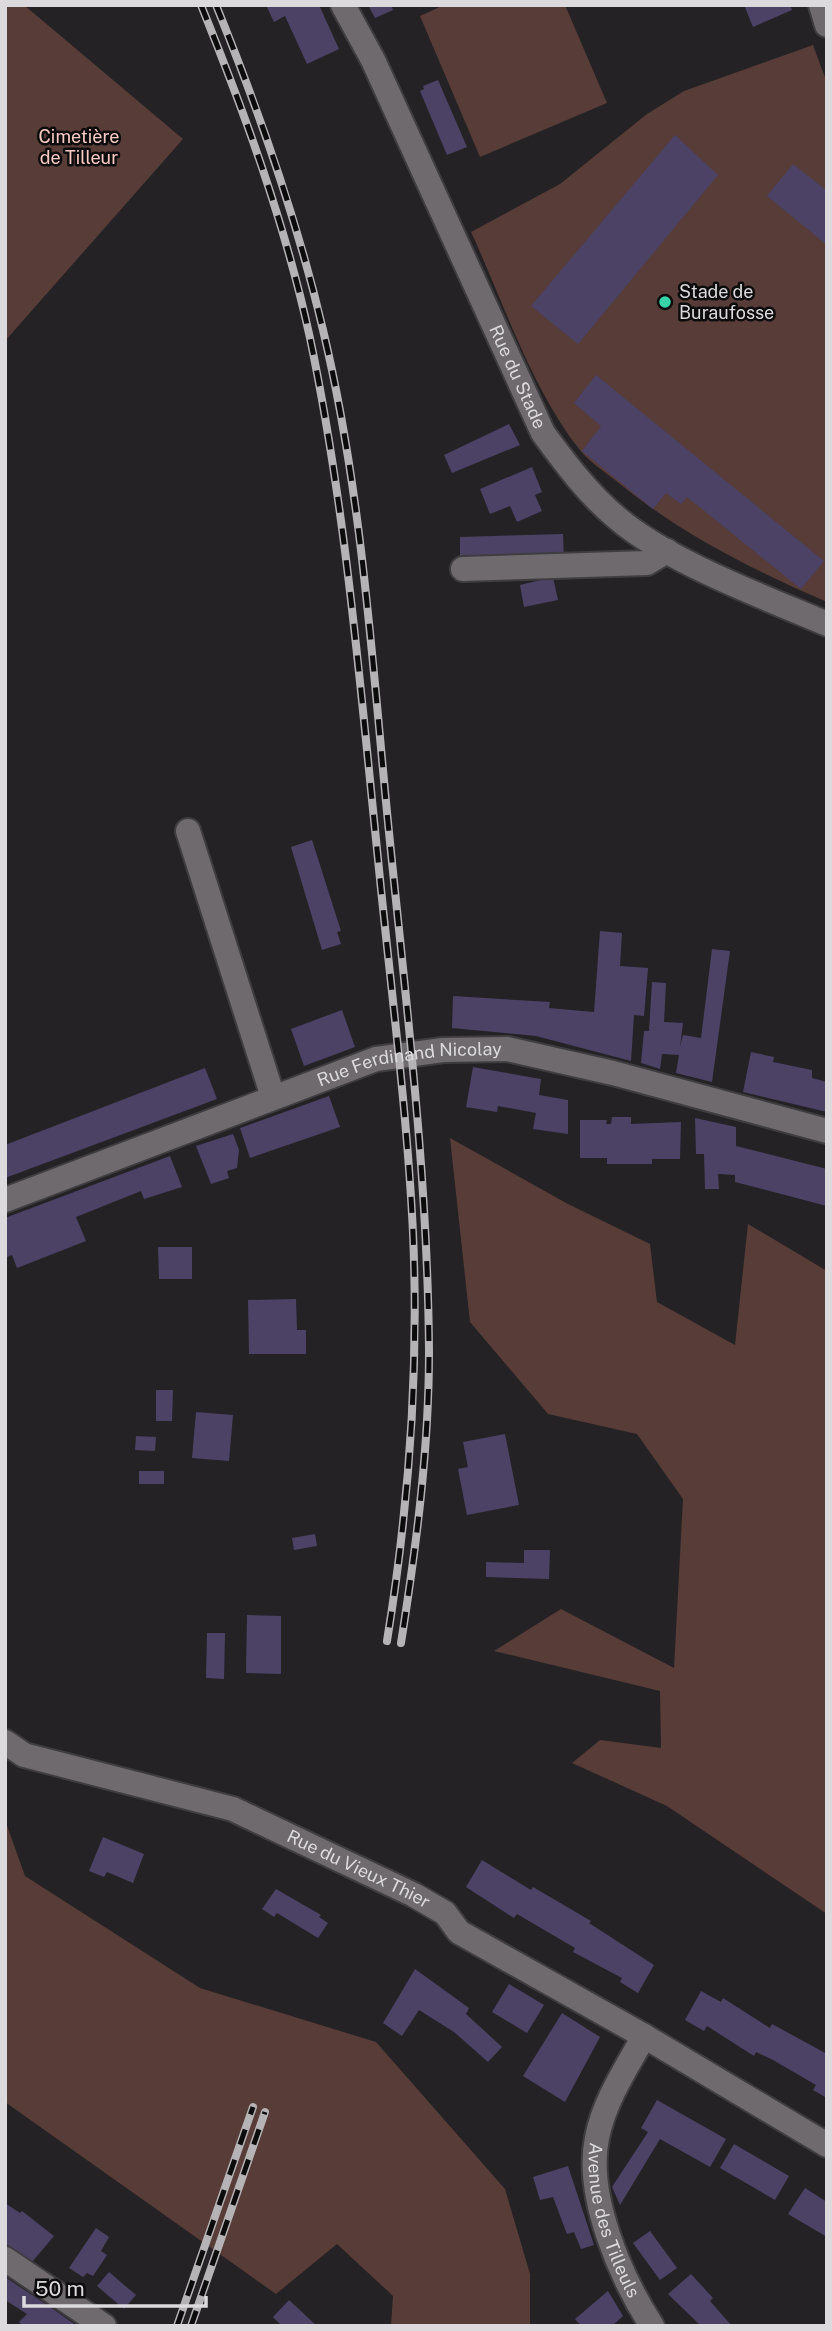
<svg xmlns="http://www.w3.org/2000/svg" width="832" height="2331" viewBox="0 0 832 2331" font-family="'Public Sans',sans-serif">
  <rect width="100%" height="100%" fill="#252225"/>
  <g fill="#573c37">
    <path d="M5,5h19l159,134 -178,202z"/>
    <path d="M444,5h121l42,98 -127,54 -60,-141z"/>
    <path d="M813,45l14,38v519c-74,-32 -144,-67 -207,-118 -13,-11 -30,-21 -40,-34 -48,-60 -77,-149 -109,-218l89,-48 87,-70 37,-23z"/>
    <path d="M450,1138l118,66 82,40 7,58 78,43 13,-121 79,47v643l-160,-108 -95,-43 28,-23 61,8 -1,-57 -166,-40 67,-42 113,59 9,-169 -46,-65 -89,-20 -78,-92z"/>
    <path d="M5,1820l20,56 175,112 176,54 129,147 25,85v52h-139l2,-30 -56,-52 -61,50 -271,-192z"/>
  </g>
  <g fill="#4b4266">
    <path d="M266,5h53l20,44 -32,15 -22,-48 -11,6z"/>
    <path d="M368,5h23l2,5 -18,8z"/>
    <path d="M744,5h46l2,5 -39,17z"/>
    <path d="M438,80l29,67 -20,8 -27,-64 4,-2 -1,-3z"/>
    <path d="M675,135l43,40 -140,169 -47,-38z"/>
    <path d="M793,164l34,27v54l-60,-49z"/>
    <path d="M596,375l228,186 -23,28 -114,-92 -6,7 -15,-11 -13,16 -71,-58 19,-25 -27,-23z"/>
    <path d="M509,424l11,21 -68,28 -8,-18z"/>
    <path d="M532,467l10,25 -7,3 7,16 -25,11 -7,-16 -20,8 -10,-25z"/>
    <path d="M563,534l1,27 -104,2v-26z"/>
    <path d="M553,577l5,23 -34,7 -4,-22z"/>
    <path d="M312,840l29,91 -4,1 4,12 -19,6 -31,-103z"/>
    <path d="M600,931l22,2 -2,33 28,2 -4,48 -10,-1 -3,46 -95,-25 -84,-8 1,-32 97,6 -1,6 45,4z"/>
    <path d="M712,949l18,2 -18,131 -36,-9 3,-18 -17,-1 -2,15 -19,-6 3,-32h5l3,-49 14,1 -2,39 19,1 -3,24 3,-12 18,3z"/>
    <path d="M342,1010l13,37 -51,19 -13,-37z"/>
    <path d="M751,1052l23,5 -1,5 39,8v8l15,4v30l-84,-20z"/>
    <path d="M473,1067l68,12 -2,16 29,5v34l-35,-5 3,-16 -38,-7 -1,6 -31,-5z"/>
    <path d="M205,1068l12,31 -212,79v-33z"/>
    <path d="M329,1096l11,31 -90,31 -10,-30z"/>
    <path d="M612,1117h19v7l50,-2 -1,37h-28v5h-45v-6h-27v-38h27l-1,4h5z"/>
    <path d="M695,1118l41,9v19l91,23v37l-92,-24v-7l-17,-1 1,15h-14l-1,-35h-8z"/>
    <path d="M233,1134l6,16 -2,18 -10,3 2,7 -18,6 -15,-38z"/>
    <path d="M170,1156l12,31 -38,12 -3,-8 -65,26 10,24 -69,27 -5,-13 -7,3v-40z"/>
    <path d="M158,1247h34v32h-33z"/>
    <path d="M296,1299l1,31h9v24h-57l-1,-54z"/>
    <path d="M156,1390h17l-1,31h-16z"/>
    <path d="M196,1412l37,3 -4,46 -37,-3z"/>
    <path d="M505,1434l14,71 -52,10 -9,-46 10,-2 -5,-25z"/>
    <path d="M136,1436l20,1 -1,14 -20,-1z"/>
    <rect x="139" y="1471" width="25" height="13"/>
    <path d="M315,1534l2,12 -23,4 -2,-12z"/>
    <path d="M524,1550h26l-1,29 -63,-2v-15l38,1z"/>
    <path d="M247,1615l34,1v58l-35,-1z"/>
    <path d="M207,1633h18l-1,46 -18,-1z"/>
    <path d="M103,1837l41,17 -11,29 -26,-11 -3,5 -15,-6z"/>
    <path d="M482,1860l49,30 2,-3 58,34 -2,2 65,42 -16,28 -18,-11 2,-4 -49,-26 2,-4 -58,-34 -3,4 -48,-31z"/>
    <path d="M276,1889l45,26 -2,2 9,6 -10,15 -41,-25 -3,4 -12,-8z"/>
    <path d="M415,1969l54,39 -3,6 36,33 -14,15 -34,-30 -35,-22 -17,26 -19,-13z"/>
    <path d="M509,1984l35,21 -17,28 -35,-21z"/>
    <path d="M701,1991l20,11 2,-4 47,30 2,-4 55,30v44l-14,-8 3,-5 -43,-25 -17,-8 -2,4 -47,-30 -3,5 -19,-11z"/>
    <path d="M562,2013l38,24 -35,65 -42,-26z"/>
    <path d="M657,2100l69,39 -16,28 -50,-28 -40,66 -8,-18 36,-55 -7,-4z"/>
    <path d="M734,2144l55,32 -14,24 -55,-32z"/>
    <path d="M568,2166l26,79 -13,4 -7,-17 -7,2 -14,-37 -13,3 -7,-23z"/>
    <path d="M805,2188l22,14v35l-39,-23z"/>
    <path d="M5,2203l15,10 2,-2 32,25 -22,26 -27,-19z"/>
    <path d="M96,2228l13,9 -8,14 6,4 -14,21 -6,-3 -4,4 -14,-9z"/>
    <path d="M650,2231l27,37 -17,12 -27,-37z"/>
    <path d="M109,2272l27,23 -12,14 -27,-23z"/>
    <path d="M691,2274l22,24 -3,3 22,25h-31l-33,-32z"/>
    <path d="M5,2277l48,32 24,17h-54l-4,-4 8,-8 -22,-14z"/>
    <path d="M608,2291l15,25 -11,10h-31l-6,-7z"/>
    <path d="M289,2300l28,26h-35l-9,-9z"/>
  </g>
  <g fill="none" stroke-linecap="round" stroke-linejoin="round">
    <defs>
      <g id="minor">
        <path id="s1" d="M343,5l30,55 170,373c22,30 45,61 74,85 50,43 147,79 210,106"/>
        <path d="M821,5l6,20"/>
        <path d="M463,569l184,-6 20,-12"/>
        <path d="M188,831l85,266"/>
        <path id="s2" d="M5,1200l371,-141 67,-9 64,-1 106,24 214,58"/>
        <path id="s3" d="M5,1742l19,13 209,54 181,86 31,18 14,19 185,104 183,109"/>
        <path id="s4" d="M644,2036c-18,33 -40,65 -47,102 -12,58 24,140 55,188"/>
        <path d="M5,2259l99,67"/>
      </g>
    </defs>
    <use href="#minor" stroke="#3f3d3f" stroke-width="28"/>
    <use href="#minor" stroke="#6e6a6e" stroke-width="24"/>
    <defs>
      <g id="rail">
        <path d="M201,5c44,109 84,218 109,333 36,172 50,347 68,521 12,124 29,249 35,374 6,136 -4,273 -26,408"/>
        <path d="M216,5c43,106 81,214 107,325 41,171 50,349 68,522 17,167 37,333 38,500 0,98 -13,196 -28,291"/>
        <path d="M177,2326l76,-219"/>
        <path d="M191,2326l74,-214"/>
      </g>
    </defs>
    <use href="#rail" stroke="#b5b3b5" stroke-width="8"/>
    <use href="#rail" stroke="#0d0c0d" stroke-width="5" stroke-dasharray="16" stroke-linecap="butt"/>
  </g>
  <circle fill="#36d4a7" stroke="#0d0c0d" stroke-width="2.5" cx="665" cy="302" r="7"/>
  <g text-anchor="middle" stroke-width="5" stroke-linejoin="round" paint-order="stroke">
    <g font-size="18" fill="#f9cbc4" stroke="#0d0c0d">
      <text x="79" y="143">Cimetière<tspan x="79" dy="21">de Tilleur</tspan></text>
    </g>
    <g font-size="18" fill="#dcdadc" stroke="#0d0c0d" text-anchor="start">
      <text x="679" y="298">Stade de<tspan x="679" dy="21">Buraufosse</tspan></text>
    </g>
    <g font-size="18" fill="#dcdadc" stroke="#0d0c0d">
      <text dy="6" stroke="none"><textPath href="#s1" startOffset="411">Rue du Stade</textPath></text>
      <text dy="6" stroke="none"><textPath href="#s2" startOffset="429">Rue Ferdinand Nicolay</textPath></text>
      <text dy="6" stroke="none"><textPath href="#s3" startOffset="378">Rue du Vieux Thier</textPath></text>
      <text dy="6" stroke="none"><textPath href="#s4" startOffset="198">Avenue des Tilleuls</textPath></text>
    </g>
  </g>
  <rect width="832" height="2331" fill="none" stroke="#dcdadc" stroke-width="14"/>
  <path d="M24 2296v10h182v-10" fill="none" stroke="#dcdadc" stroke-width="3.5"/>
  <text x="35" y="2296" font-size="21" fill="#dcdadc" stroke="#0d0c0d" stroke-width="5" paint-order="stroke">50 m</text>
</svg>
